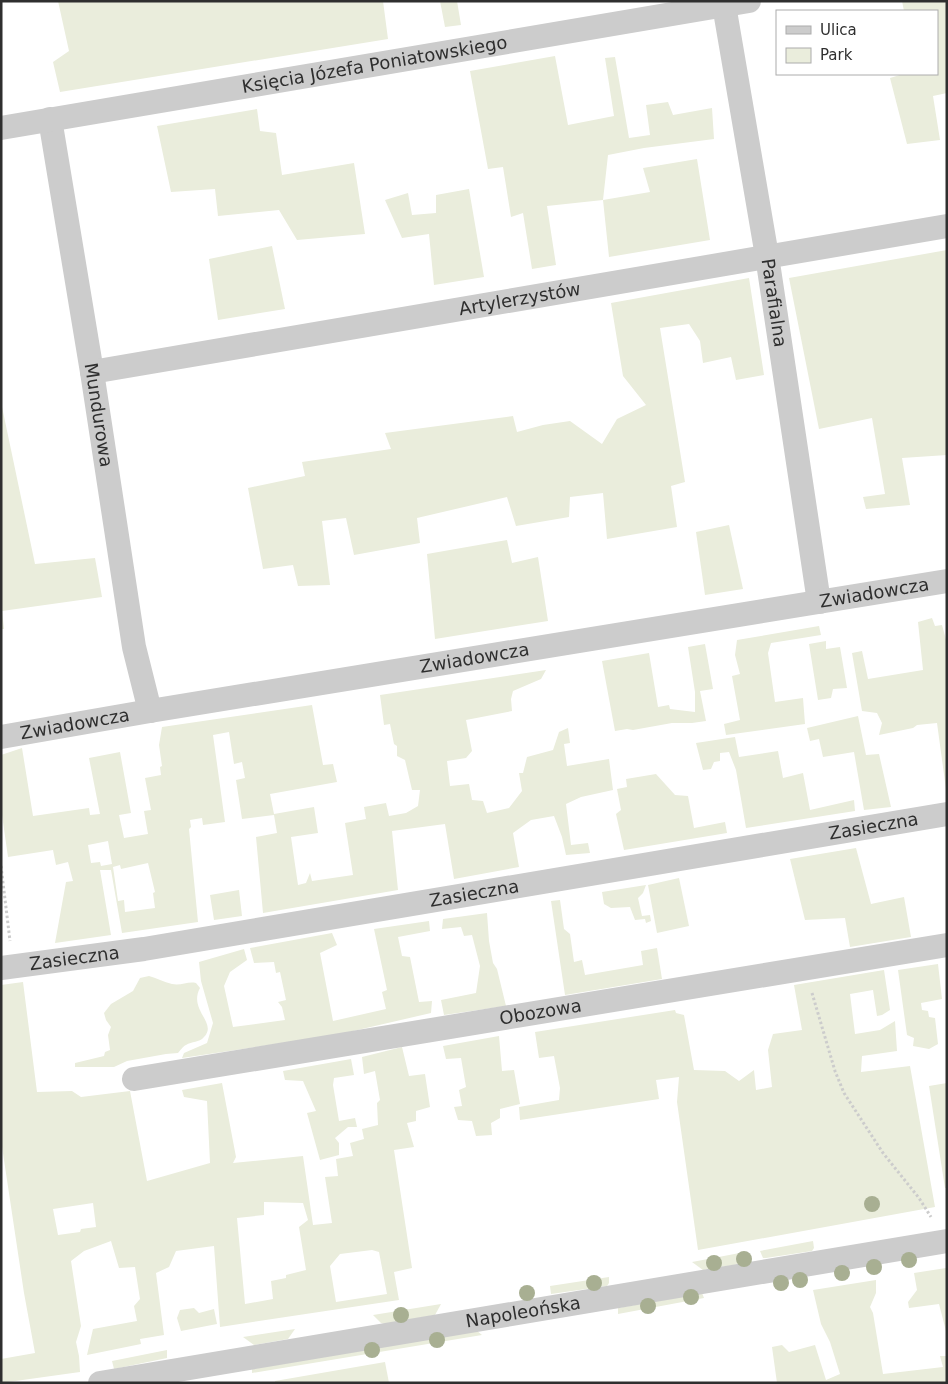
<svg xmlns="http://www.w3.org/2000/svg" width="948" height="1384" viewBox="0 0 948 1384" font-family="'DejaVu Sans',sans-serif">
  <rect width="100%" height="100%" fill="#fff"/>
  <g fill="#eaeddc" fill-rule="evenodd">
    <path d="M58,1h325l5,38 -328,53 -7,-30 16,-11z"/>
    <path d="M440,1h17l4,24 -16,2z"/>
    <path d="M902,1h45v92l-14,3 7,44 -33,4 -17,-66 13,-4h34v-63h-33z"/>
    <path d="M555,56l13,69 46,-9 -9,-58 10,-1 14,81 21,-3 -4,-30 22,-3 5,13 39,-7 2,31 -70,9 -36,7 -5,45 47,-8 -7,-24 54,-9 13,81 -101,17 -6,-57 -56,6 9,59 -24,4 -9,-56 -12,4 -8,-50 -15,2 -18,-98z"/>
    <path d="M257,109l3,22 16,2 6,42 72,-12 11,71 -68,6 -18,-30 -61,6 -3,-27 -44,3 -14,-66z"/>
    <path d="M469,189l15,88 -50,8 -5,-51 -27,4 -17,-38 23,-7 4,22 24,-2v-18z"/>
    <path d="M272,246l13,63 -67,11 -9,-61z"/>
    <path d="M947,250v205l-45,3 8,47 -44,4 -3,-12 22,-3 -13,-76 -53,11 -30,-151z"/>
    <path d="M749,278l15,97 -28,5 -5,-23 -28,6 -3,-22 -11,-17 -29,4 25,154 -14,4 6,41 -70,12 -4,-46 -33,4 -1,20 -53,9 -9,-29 -90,21 3,25 -66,12 -8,-37 -24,3 8,64 -32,1 -5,-21 -30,4 -15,-81 57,-12 -3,-14 89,-13 -6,-16 128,-17 4,16 26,-7 27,-4 32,23 15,-25 29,-14 -23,-29 -12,-73z"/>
    <path d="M1,402l34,162 60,-6 7,39 -100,14 2,18h-3z"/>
    <path d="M729,525l14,64 -38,6 -9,-63z"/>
    <path d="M507,540l5,23 26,-6 10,64 -113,18 -8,-85z"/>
    <path d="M932,618l3,8 7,-1 5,18 -1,146 -9,-66 -20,2 -4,3 -34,7 3,-12 -5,-10 -15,-2 -10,-58 10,-2 6,28 55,-9 -5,-48z"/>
    <path d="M819,626l2,9 -50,8 -3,10 7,49 28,-4 2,26 -79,11 -2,-11 16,-4 -8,-44 8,-2 -5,-19 2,-15z"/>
    <path d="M826,641v8l14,-2 7,41 -14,1 -2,9 -13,2 -9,-56z"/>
    <path d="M705,644l8,45 -13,2 6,30 -14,2h-20l-39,7 -6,-1 -12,2 -13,-70 47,-8 9,54 11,-2 1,4 25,3v-20l-7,-45z"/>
    <path d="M546,670l-5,9 -28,12 -2,8 1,12 -46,9 6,31 -6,7 -19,3 3,25 19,-2 3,16 11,1 4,12 22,-5 13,-17 -3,-18h4l4,-16 26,-7 6,-18 9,-4 2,15 -6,1 3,22 42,-7 4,31 -32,7 -15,7 5,41 17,-2 2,10 -24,2 -4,-18 -8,-21 -23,4 -18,13 6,34 -65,12 -9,-55 -53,7 6,59 -135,23 -7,-76 21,-4 -3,-18 -32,4 -6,-39 9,-2 -3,-16 -8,2 -5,-32 -16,3 12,87 -22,3 -1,-7 -12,2 1,7 -2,2 9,93 -76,11 -11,-63h-11l11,65 -56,8 11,-61 7,-1 -5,-19 -12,3 -3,-15 -45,7 -7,-49v-53l21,-7 11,68 56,-8 1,7 10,-1 -11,-56 31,-6 11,61 -12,2 5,23 24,-4 -4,-23 7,-1 -6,-32 16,-3 -1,-8 2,-1 -3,-21 3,-18 150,-22 11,60 10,-1 4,18 -67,12 4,20 40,-7 4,26 -27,4 7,48 8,-2 4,-10 2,8 41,-6 -8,-52 21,-4 -2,-12 22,-4 3,13 17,-3 12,-7 2,-16h-8l-7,-30 -8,-4v-10l-3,-2 -4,-20 -6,1 -4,-30zM108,841l4,23 -11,2 -1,-4 -9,1 -3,-18zM148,863l7,29 -2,1 2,15 -30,4 -1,-12 -6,1 -5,-34 7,-2 1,4z"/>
    <path d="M858,716l8,39 13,-1 12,53 -27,3 -10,-58 -31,5 -4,-18 -9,2 -3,-13z"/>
    <path d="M735,737l4,20 39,-6 5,27 20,-5 7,37 44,-10 1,11 -109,17 -10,-58 -7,-18 -9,1v8l-6,1 -3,7 -8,1 -7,-27z"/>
    <path d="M656,774l19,21 13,1 6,32 31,-6 2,11 -103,17 -8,-36 5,-4 -4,-21 10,-2 -1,-8z"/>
    <path d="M856,848l15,56 33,-7 7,40 -61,10 -5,-29 -40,2 -15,-61z"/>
    <path d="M679,878l10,48 -32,7 -9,-48z"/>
    <path d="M646,885l-3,8 -5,5 4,18 8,-1 1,6 -5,2 -1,-4 -10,1 -5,-13 -19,1 -7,-4 -2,-12z"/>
    <path d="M239,890l3,26 -28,4 -4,-25z"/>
    <path d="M560,900l4,29 6,5 4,28 8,-2 3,15 58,-10 -2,-14 16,-3 5,31 -97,16 -14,-94z"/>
    <path d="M487,913l2,28 4,22 4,6 9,37 -62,9 -3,-15 35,-7 4,-27 -8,-31 -8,1 -3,-9 -19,2 1,-10z"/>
    <path d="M429,921l1,10 -32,6 4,19 8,1 9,45 13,-1 -1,12 -95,22 -154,23 2,-5 23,-10 6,-20 -12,-42 -2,-19 45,-13 3,11 -17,12 -6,14 9,41 52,-7 -3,-13 -4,-5 8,-2 -6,-28 -4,1 -2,-11 -20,1 -4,-15 82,-15 5,12 -17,8 13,68 53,-12 -4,-17 5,-2 -13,-61z"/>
    <path d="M938,964l4,35 -21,4 1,7 6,1 1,6 6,1 3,26 -9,5 -16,-3 1,-8 -7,-3 -9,-65z"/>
    <path d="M884,970l6,40 -8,5 -5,1 -4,-26 -23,4 5,40 25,-4 15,-9 2,30 -35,5 -1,16 49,-6 25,141 -237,43 -21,-148 2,-25 -23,3 3,19 -139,21 -1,-13 40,-7 1,-12 -6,-32 -15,2 -4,-26 140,-22 1,3 8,2 10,55 31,1 14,10 15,-11 2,20 16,-3 -4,-37 5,-16 29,-4 -8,-45z"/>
    <path d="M149,976c7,2 15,6 23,8 9,2 16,-3 24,-1l4,5c-12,22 18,35 4,49 -5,6 -12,4 -18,8 -3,1 -6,6 -8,8l-12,1 -39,7 -13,6h-39v-4l29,-7 1,-4 5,-2 -2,-15 3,-8 -5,-7 -2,-7 7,-9 22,-13 7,-13z"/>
    <path d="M23,982l14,110 35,-1 9,6 49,-6 17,90 63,-18 -3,-62 -23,-4 -2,-7 40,-7 14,74 -3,6 70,-7 10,69 19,-2 -7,-46 13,-1 -2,-17 17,-3 -3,-13 14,-4 -2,-10 16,-4 -1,-22 3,-3 -5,-29 -11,3 -2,-17 40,-10 7,29 16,-2 5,33 -14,4v10l-9,2 7,24 -20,3 18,118 -18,4 5,28 -179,27 -6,-81 -38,5 -7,16 -13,6 8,62 -24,4 1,5 -54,11 6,-26 44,-8 -3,-15 6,-7 -5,-32 -16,1 -8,-27 -27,10 -13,10 10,65 -5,16 3,14 1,16 -79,11v-24l34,-6 -11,-60 -23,-153v-155zM264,1202l39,1 5,17 -9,7 7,43 -20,5v3l-15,3 2,18 -28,5 -8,-86 27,-3zM93,1203l3,24 -15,2 -1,3 -22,3 -5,-26zM372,1250l7,2 8,42 -51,8 -6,-36 10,-12z"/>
    <path d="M499,1036l3,35 12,-1 6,34 -20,5v9l-9,5 1,12 -16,1 -4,-15 -14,-1 -4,-13 8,-1 -3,-16 7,-3 -5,-29 -15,1 -3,-13z"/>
    <path d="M351,1059l3,16 -20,3 -1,7 6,36 16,-3 2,9h-9l-13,11 4,5v12l-19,5 -13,-47 9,-2 -13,-30 -18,-1 -2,-9z"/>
    <path d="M947,1083v105h-2l-16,-102z"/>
    <path d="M813,1241l1,7 -2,3 -46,7h-3l-3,-7z"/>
    <path d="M745,1252l7,10 -49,8 -11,-8z"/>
    <path d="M946,1268l1,5v62l-8,-31 -30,4 -1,-6 9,-12 -3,-17z"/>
    <path d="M609,1277v6l-2,3 -56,8 -1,-8z"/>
    <path d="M876,1280v13l-6,14 3,6 10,61 60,-7 -3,-11h7v27h-170l-5,-36 10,-2 7,7 26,-7 11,35 14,-6 -10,-32 -9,-18 -8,-34z"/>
    <path d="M702,1293l2,5 -86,16v-6z"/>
    <path d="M441,1304l-6,11 -50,9 -4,-1 -8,-8z"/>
    <path d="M194,1308l5,5 15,-4 3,15 -36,7 -4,-13 3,-8z"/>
    <path d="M295,1329l-7,10 -34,6 -11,-8z"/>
    <path d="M476,1330l6,5 -230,38v-4z"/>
    <path d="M167,1350v8l-53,11 -2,-8z"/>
    <path d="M385,1362l4,21h-114v-2z"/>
  </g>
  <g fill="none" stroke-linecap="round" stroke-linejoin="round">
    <g stroke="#ccc" stroke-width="3" stroke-dasharray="2.5 2.5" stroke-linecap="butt">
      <path d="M1,866l9,75"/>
      <path d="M812,993l23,78 9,22 39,60 36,45 12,19"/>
    </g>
    <g stroke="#ccc" stroke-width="24">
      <path id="s1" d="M724,5l43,251 52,346"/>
      <path id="s2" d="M50,119l42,253 42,275 16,64"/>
      <path id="s3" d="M1,128l748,-127"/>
      <path id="s4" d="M92,372l855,-146"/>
      <path id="s5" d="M1,737l149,-26 797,-130"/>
      <path id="s6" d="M1,968l143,-19 803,-135"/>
      <path id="s7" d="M134,1079l813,-134"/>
      <path id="s8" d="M100,1383l847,-142"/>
    </g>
  </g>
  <g fill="#a8af92">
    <circle cx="872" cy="1204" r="8"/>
    <circle cx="744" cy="1259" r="8"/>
    <circle cx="909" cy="1260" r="8"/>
    <circle cx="714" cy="1263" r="8"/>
    <circle cx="874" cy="1267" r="8"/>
    <circle cx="842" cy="1273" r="8"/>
    <circle cx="800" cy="1280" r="8"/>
    <circle cx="594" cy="1283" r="8"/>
    <circle cx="781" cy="1283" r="8"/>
    <circle cx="527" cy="1293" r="8"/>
    <circle cx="691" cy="1297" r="8"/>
    <circle cx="648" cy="1306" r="8"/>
    <circle cx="401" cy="1315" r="8"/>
    <circle cx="437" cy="1340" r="8"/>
    <circle cx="372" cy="1350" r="8"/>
  </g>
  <g text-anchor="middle" stroke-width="5" stroke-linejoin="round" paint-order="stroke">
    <g font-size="18" fill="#2f2f2f" stroke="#fff">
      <text dy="6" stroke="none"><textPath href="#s3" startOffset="379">Księcia Józefa Poniatowskiego</textPath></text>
      <text dy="6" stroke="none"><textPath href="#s4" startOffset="434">Artylerzystów</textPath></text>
      <text dy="6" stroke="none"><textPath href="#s1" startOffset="302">Parafialna</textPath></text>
      <text dy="6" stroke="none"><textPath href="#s2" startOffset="300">Mundurowa</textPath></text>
      <text dy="6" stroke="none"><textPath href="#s5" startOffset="885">Zwiadowcza</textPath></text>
      <text dy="6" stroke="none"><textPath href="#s5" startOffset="480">Zwiadowcza</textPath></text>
      <text dy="6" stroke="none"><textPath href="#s5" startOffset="75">Zwiadowcza</textPath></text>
      <text dy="6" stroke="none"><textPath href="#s6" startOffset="884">Zasieczna</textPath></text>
      <text dy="6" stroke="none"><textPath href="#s6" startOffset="479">Zasieczna</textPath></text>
      <text dy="6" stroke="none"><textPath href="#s6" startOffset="74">Zasieczna</textPath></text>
      <text dy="6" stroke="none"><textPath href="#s7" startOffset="412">Obozowa</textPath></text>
      <text dy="6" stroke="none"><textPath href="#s8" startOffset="429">Napoleońska</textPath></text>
    </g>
  </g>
  <rect width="948" height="1384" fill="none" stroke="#2f2f2f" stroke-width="5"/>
  <rect x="776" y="10" width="162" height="65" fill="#ffffff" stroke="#acacac"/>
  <rect x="786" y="26" width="25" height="8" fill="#cccccc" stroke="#acacac"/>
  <text x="820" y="35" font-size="15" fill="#2f2f2f">Ulica</text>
  <rect x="786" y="48" width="25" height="15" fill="#eaeddc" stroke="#acacac"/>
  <text x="820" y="60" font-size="15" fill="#2f2f2f">Park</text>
</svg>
